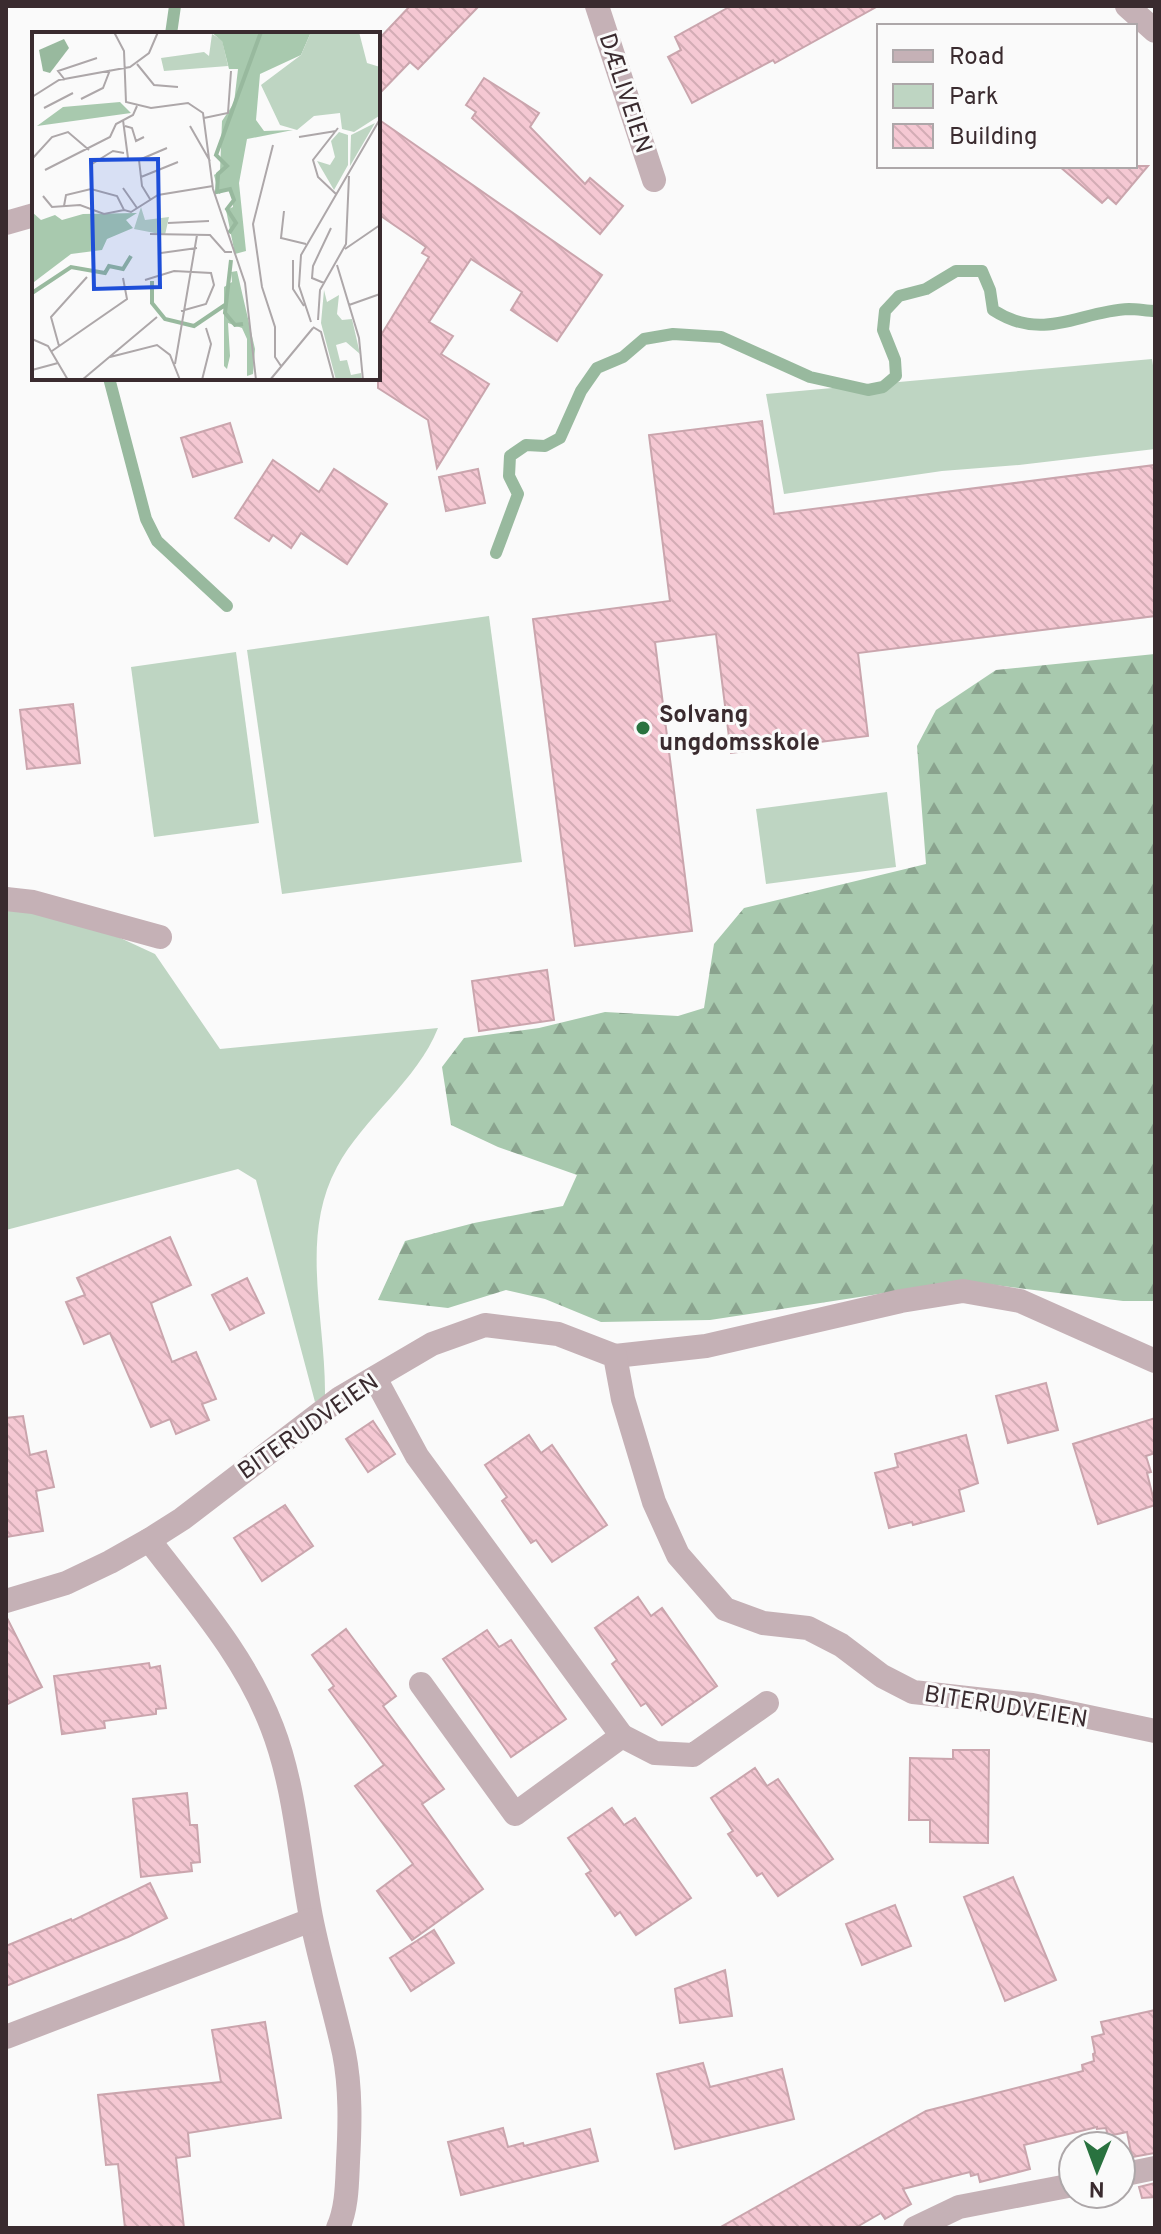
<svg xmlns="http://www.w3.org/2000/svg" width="1161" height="2234" viewBox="0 0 1161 2234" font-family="Overpass,sans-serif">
  <defs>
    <pattern id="forest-firs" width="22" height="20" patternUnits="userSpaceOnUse" patternTransform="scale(2)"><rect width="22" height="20" fill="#a8c9ae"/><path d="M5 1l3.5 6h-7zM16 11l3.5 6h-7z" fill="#8aa38e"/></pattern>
    <pattern id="building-back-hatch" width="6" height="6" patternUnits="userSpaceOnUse" patternTransform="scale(2)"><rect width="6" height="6" fill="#f5c8d3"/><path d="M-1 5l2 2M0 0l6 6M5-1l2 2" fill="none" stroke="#d3acb5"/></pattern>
  </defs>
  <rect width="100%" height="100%" fill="#fafafa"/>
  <g fill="#bed5c2">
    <path d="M1152,359l3,19v71l-136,16 -77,6 -158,23 -18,-100z"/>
    <path d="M489,616l33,246 -240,32 -35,-244z"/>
    <path d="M236,652l23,171 -105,14 -23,-170z"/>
    <path d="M887,792l9,75 -130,17 -10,-75z"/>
    <path d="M6,909l32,5 65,16 52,24 65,95 218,-21c-21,53 -74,89 -101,139 -38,70 -11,153 -12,229l-10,6 -59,-222 -18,-11 -232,61z"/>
  </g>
  <path fill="url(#forest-firs)" d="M1155,654v647h-32l-160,-20 -253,39 -109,2 -56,-23 -39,-9 -58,18 -70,-8 27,-59 69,-18 89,-17 14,-31 -79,-28 -47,-22 -9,-58 22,-29 75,-10 66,-16 73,4 26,-8 10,-64 30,-36 182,-44 -9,-118 19,-36 60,-40z"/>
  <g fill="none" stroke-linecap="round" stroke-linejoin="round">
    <g stroke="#98b99e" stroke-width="12">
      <path d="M171,34l4,-28"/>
      <path d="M109,378l37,141 11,22 70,65"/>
      <path d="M496,553l22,-59 -9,-18 1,-20 16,-11 19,1 15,-8 21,-47 16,-23 26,-11 21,-18 29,-5 48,3 89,40 58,13 15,-3 13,-11 -1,-16 -12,-30 2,-19 14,-15 27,-7 30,-18h26l8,19 3,20c51,33 86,1 136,-1 9,0 18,2 26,2"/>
    </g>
  </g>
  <g fill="url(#building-back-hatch)" stroke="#caa5ad" stroke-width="2">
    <path d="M410,6h69l-61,63 -8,-7 -32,33v-55z"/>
    <path d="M731,6h147l-103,57 -2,-3 -81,43 -24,-46 13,-7 -6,-13z"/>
    <path d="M484,78l55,35 -9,14 55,57 5,-6 33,28 -23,28 -128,-116 4,-6 -10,-7z"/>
    <path d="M378,119l224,156 -45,66 -46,-31 11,-18 -51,-33 -42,63 24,14 -12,18 48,30 -52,84 -9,-48 -50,-32v-48l51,-83 -7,-4 4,-6 -48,-33z"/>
    <path d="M1059,166h89l-32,38 -8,-7 -6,6z"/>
    <path d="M762,421l12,93 381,-49v151l-297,37 10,83 -137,17 -15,-119 -61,8 37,289 -117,15 -42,-327 137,-18 -21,-166z"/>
    <path d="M230,423l12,39 -49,15 -12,-39z"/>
    <path d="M273,460l46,32 15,-23 53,35 -40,60 -46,-31 -10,15 -18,-13 -4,6 -34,-23z"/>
    <path d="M478,469l7,34 -39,8 -7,-34z"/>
    <path d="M73,704l7,59 -53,6 -7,-59z"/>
    <path d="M547,970l7,50 -75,11 -7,-50z"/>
    <path d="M170,1237l21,48 -40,18 21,59 24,-10 20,47 -14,5 7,16 -33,14 -6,-15 -19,8 -41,-94 -26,11 -18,-42 19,-7 -8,-17z"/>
    <path d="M247,1278l17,35 -34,17 -18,-35z"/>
    <path d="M1046,1383l12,47 -50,13 -12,-47z"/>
    <path d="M23,1416l7,39 16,-4 8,36 -18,4 7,40 -37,6v-119z"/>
    <path d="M1155,1418v35l-9,3 5,16 -4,1 8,32 -57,19 -25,-80z"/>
    <path d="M373,1421l22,33 -27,18 -22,-33z"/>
    <path d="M529,1435l12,18 11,-8 55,80 -55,37 -16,-22 -5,3 -29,-42 5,-4 -22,-32z"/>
    <path d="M966,1435l12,48 -19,7 5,21 -51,14 -1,-3 -23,6 -14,-55 23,-6 -3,-13z"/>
    <path d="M285,1505l28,41 -51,35 -28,-43z"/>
    <path d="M638,1597l13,19 11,-8 55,78 -55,39 -16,-22 -5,3 -29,-42 5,-4 -22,-32z"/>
    <path d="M6,1616l36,71 -36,18z"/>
    <path d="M346,1629l50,67 -13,10 61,83 -22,15 61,85 -71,51 -35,-49 36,-27 -58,-78 29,-21 -55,-75 5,-4 -22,-31z"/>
    <path d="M487,1630l12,17 12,-7 55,79 -55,38 -68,-98z"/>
    <path d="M149,1663l1,5 10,-2 6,42 -10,1v5l-52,7 1,7 -43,6 -8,-58z"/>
    <path d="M953,1750h36l-1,93 -58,-1v-22h-21l1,-62 43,1z"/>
    <path d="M755,1768l12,18 11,-7 55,80 -55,37 -16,-23 -5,3 -29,-42 5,-3 -22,-33z"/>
    <path d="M187,1793l3,32h7l3,37 -9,1 1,8 -51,6 -8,-78z"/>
    <path d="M612,1808l12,17 11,-7 56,80 -55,37 -16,-23 -5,4 -29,-42 5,-3 -23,-33z"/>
    <path d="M1013,1877l43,103 -51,21 -41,-104z"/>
    <path d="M150,1883l17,35 -39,19 -122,49v-40l65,-27 1,2z"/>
    <path d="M895,1905l16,41 -49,19 -16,-41z"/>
    <path d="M434,1930l20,33 -43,28 -21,-33z"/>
    <path d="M725,1970l7,46 -52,7 -5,-34z"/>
    <path d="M1155,2010v143l-23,4 -5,-25 -19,4 -2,-8 -9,1v-2l-73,18 6,24 -50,13 -2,-8 -7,2 -1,-4 -67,17 8,15 -26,15 -4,-6 -26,15h-136l207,-117 157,-40 -1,-6 12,-4 -1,-7 2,-1 -3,-16 12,-3 -3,-12z"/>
    <path d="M265,2022l16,96 -93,15 2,23 -14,2 8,70h-59l-7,-64 -12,1 -8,-70 123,-13 -9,-52z"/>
    <path d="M703,2063l7,24 72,-18 12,50 -119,30 -18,-75z"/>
    <path d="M503,2128l5,19 15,-4 1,3 66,-17 8,32 -137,34 -13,-53z"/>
    <path d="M1155,2183v14l-13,1 -3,-11z"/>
  </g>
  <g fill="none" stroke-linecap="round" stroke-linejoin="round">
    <g stroke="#c5b1b6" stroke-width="24">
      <path d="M597,6l57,174"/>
      <path d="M1127,6l28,25"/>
      <path d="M6,223l28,-8"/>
      <path d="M6,899l27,3 127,35"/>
      <path d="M615,1356l91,-10 195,-45 62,-10 57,10 135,60"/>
      <path d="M375,1378l42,78 205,280"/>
      <path d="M149,1540c45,59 96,116 123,187 23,59 27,127 39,190 9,46 23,90 33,136 7,35 6,73 4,109 -1,22 -1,46 -10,66"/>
      <path d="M6,1601l60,-18 44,-21 39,-22 33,-21 158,-121 92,-54 53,-19 73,9 57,22 8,43 31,103 24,53 47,54 38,14 45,5 33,17 41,31 31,16 119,13 123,26"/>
      <path d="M421,1684l94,130 107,-78 33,17 38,2 74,-52"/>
      <path d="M6,2037l305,-117"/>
      <path d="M1121,2175l34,-7"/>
      <path d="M915,2228l44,-21 114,-22"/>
    </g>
  </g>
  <circle fill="#29723f" stroke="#fafafa" stroke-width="3" cx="643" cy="728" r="8"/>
  <g text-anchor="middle" stroke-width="6" stroke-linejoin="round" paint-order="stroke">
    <g font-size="24" fill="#3a2b2f" stroke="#fafafa">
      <text transform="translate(626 93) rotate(72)" y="8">DÆLIVEIEN</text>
      <text transform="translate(308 1426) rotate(-35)" y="8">BITERUDVEIEN</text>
      <text transform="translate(1006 1706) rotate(9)" y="8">BITERUDVEIEN</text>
    </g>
    <g font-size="24" font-weight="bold" fill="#3a2b2f" stroke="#fafafa" text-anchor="start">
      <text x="659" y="722">Solvang<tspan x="659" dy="28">ungdomsskole</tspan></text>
    </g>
  </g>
  <g transform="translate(32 32)">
    <rect width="348" height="348" fill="#fafafa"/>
    <path d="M180,2l10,6 6,26 -64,5 -3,-13 43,-6 5,4zM343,91l-25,43 1,-31zM307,100l9,3v30l-14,25 -17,-29 13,4 5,-8 -4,-16zM109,175l4,13 24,-3 -4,18 -31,-6zM292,258l3,12 12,-7 -2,19 5,6 10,-1 8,35 -14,-12 -10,3 4,16 7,-1 4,15 10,-2 1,7h-26l-15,-57z" fill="#bed5c2"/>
    <path d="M179,0h100l-10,23 -41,19 -4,46 8,11 29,-1 -46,9 -8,44 7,68 -11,3 -9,-44 7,-3 -1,-12 -4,-6 -9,5 -5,-19 6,-4 2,-50 12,-18 4,-34h-9l-7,-28zM88,70l11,11 -94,13 26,-19zM0,180l9,8 14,-5 7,5 21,-6 54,-1 -11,7 7,8 -26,11 -5,11 -31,4 -37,28zM205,239l18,78 -2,25 -6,2v-37l-5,-11 -14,-5 2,33 -3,13 -3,-3v-79l8,-5 -1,-10z" fill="#a8c9ae"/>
    <path d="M279,0h48l8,31 13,4 -1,49 -25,16 -12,-3 -2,-16 -26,3 -17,14 -17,-5 -19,-40 40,-30z" fill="#bed5c2"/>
    <path d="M32,7l5,9 -19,25 -7,-2 -4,-21z" fill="#98b99e"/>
    <path fill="none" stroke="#98b99e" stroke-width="4" d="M197,201l7,-10 -9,-14 7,-9 -4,-11 -13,3 1,-18 9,-8 -11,-11 45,-123M199,228l-6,53 10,12 8,-1M120,249v22l13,16 29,7 31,-21M0,261l39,-26 34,6 4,-7 14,3 8,-13"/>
    <path fill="none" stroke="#ada7a9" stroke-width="2" d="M82,0l10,19 2,51 25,6 37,-5 15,10 10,76 32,94 11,97M105,32l17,21 24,2M33,48l-7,-9 39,-13M0,65l27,-17 71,-13 19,-14 9,-21M49,67l22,-11 7,-18M12,76l29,-15M172,86l24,-5 3,-42M91,88l5,38M93,94l7,2 4,13 8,-4M158,94l20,35M267,105l37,-6M241,113l-20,79 9,63 13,40v30l6,9M0,127l20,-22 16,-5 21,18M60,132l21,-13 11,2M13,138l65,-33 6,-13 17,-9 4,-9M109,145l37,-15M91,156l14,20M304,162l-18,-17 -5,-17 25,-32M11,164l9,11 28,-2 24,9 20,-4M118,167l-8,-13 -3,-26 28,-12M32,174l2,-11 25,-6 26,7 7,14 7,2 27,-17 55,-9M252,179l-3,27 25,6M136,191l41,-2M118,202l60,1 15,17h7M313,217l35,-24M129,221l36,-5M261,228v29l11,17M305,233l22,73 4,42M113,248l29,-9 37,2 3,12 -8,19 -25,7M292,251l-12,-5 1,-12 18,-38M317,273l31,-11M286,288l2,-30 26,-46 3,-68M279,290l-12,-36 2,-31 79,-136M281,295l8,5 13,48M0,307l16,7 20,34M27,314l-8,-29 36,-40M20,319l75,-52 -4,-21M78,325l47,-12 13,10 10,25M143,332l22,-129M0,338l26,-7M50,348l75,-63M170,348l9,-36 -5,-16M238,348l43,-52"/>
    <path fill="#1d4ed8" fill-opacity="0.15" stroke="#1d4ed8" stroke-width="4" d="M126,127l2,128 -66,2 -3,-129z"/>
    <rect width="348" height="348" fill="none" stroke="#3a2b2f" stroke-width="4"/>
  </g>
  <rect width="1161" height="2234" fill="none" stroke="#3a2b2f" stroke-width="16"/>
  <rect x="877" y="24" width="260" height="144" fill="#fafafa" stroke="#ada7a9" stroke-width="2"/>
  <rect x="893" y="50" width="40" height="12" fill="#c5b1b6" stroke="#ada7a9" stroke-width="2"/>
  <text x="949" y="64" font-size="24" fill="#3a2b2f">Road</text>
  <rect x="893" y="84" width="40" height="24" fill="#bed5c2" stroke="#ada7a9" stroke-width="2"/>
  <text x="949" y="104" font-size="24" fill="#3a2b2f">Park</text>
  <rect x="893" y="124" width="40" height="24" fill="url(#building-back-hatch)" stroke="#ada7a9" stroke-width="2"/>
  <text x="949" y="144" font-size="24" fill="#3a2b2f">Building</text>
  <g transform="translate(1097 2170) rotate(181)"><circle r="38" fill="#fafafa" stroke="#ada7a9" stroke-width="2"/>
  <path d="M0-6L14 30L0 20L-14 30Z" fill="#29723f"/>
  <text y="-12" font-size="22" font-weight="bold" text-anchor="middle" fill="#3a2b2f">N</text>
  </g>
</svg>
